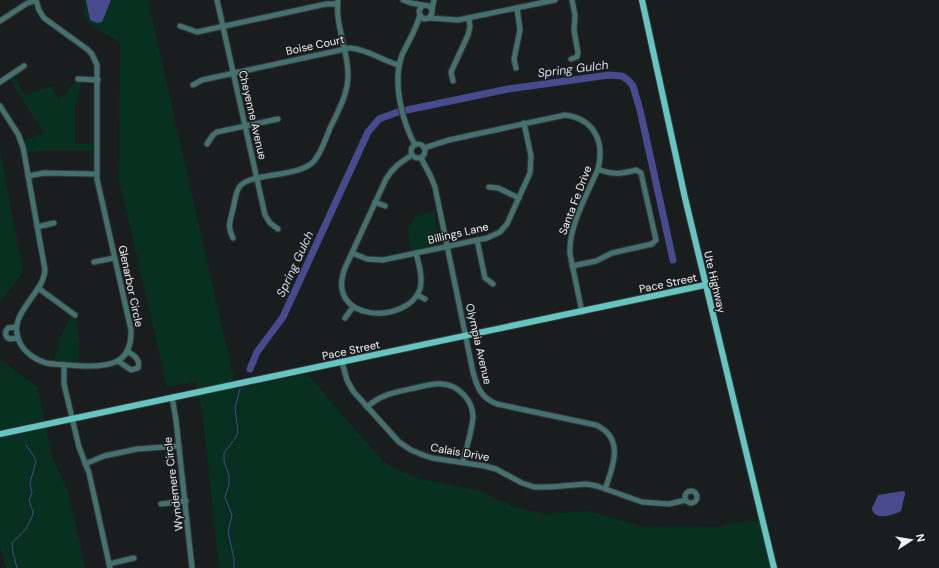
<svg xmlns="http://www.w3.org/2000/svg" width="939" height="568" viewBox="0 0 939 568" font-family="'DM Sans',sans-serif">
  <rect width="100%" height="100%" fill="#1a1d1e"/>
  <g fill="#073020">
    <path d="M84,0h64l88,389 71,-15 9,9 16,20 51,58 12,8 26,10 56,11 19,9 10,3 6,4 30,8 48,-3 46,14 14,2 42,-1 22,2 16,-5 32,-3 12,48h-555l-17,-158 -5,-18 1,-1 -2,-10 -29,6 -48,-208 1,-136 -31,-20 -5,-8z"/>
    <path d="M12,74l13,21 26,-9 8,14 19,-21h5l-8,27v38h22v6h-53l-20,4 -3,-13 21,-7v-4l-34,-53z"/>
    <path d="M0,149l23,123 -23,30z"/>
    <path d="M434,211l6,33 -29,6 -4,-19 8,-15z"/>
    <path d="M72,313l3,2 5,28 -1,2 -1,21 -25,-2 7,-26z"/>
    <path d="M0,359l37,28 15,69 17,38 16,74h-79l-6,-21z"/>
  </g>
  <g fill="#474a8c">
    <path d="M86,0h25l-9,22 -5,1 -7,-3z"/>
    <path d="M903,491l2,1v2l-4,17c-9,5 -28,10 -29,-3l6,-13z"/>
  </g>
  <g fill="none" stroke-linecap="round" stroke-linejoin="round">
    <g stroke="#474a8c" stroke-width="1">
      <path d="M235,439l3,-7 -3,-24 5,-19"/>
      <path d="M233,441l-9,12v8l5,15v8l-4,13 7,18 -4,17 6,27v9"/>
      <path d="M17,568l-4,-15 -1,-10 14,-14 6,-12 1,-5 -4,-11 3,-8 -2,-10 6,-22 -2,-4 -8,-12"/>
    </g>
    <g stroke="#474a8c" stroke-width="7">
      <path d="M407,110l101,-21 101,-14 13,1 6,4 5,6 7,24 33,150"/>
      <path d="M250,369l7,-17 26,-35 85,-185 11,-13 19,-7"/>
    </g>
    <defs>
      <g id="minor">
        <path d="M217,0l48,215 5,8 8,6"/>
        <path d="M403,0l8,3 18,3 3,3v4l-3,5 -5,1 -4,-4 -1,-4 3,-5"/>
        <path d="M432,9l2,-9"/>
        <path d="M429,18l29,2 97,-20"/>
        <path d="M0,21l26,-17 10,-4 3,10 5,8 43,31 5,5 5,11v114l34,151c1,33 -20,37 -48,36 -12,-1 -24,-1 -37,-3 -10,-3 -21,-10 -26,-20 -15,-29 23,-47 25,-73l-22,-123 -5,-13 -18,-28"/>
        <path d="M180,26l17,6 129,-28h11"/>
        <path d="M571,59l6,-2 1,-4 -4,-23 1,-15 -3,-15"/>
        <path d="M516,68l-2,-9 6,-29 -3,-22"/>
        <path d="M78,79l20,1"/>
        <path d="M453,81l-2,-9 17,-37 2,-8 -1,-8"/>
        <path d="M0,82l24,-16"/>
        <path d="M193,85l9,-5 148,-32c18,1 32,13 49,17"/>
        <path d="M207,144l6,-9 4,-3 61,-13"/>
        <circle cx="418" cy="151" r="7"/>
        <path d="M415,145c-13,-24 -23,-63 -13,-90 6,-13 14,-25 18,-40"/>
        <path d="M424,148l25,-8 116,-25c29,4 40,26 33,54 -10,24 -30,58 -28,85l12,58"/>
        <path d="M412,155c-11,7 -19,12 -26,24l-41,89c-21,55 63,57 75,21 3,-11 -1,-24 -4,-36"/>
        <path d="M421,158l10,19 4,10 38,185c4,15 8,26 24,32l99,21c29,13 17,42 9,64"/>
        <path d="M28,176l16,-3 52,1"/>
        <path d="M489,187l9,1 21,10"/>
        <path d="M375,202l10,4"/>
        <path d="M37,227l17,-4"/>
        <path d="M233,238c-6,-12 -3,-16 0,-29 2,-7 2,-17 7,-23 12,-14 59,-8 74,-25 8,-9 12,-24 17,-35 8,-16 17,-33 17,-51 0,-26 -13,-49 -10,-75"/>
        <path d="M477,240l8,38 8,6"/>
        <path d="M352,253l15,6 16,1 104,-22 13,-6 7,-8 23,-51 1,-17 -7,-33"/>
        <path d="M94,262l20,-4"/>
        <path d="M572,266l24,-5 16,-8 40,-9 4,-4 -15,-67 -5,-3c-15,4 -24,5 -38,-1"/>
        <path d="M38,288l37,27"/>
        <path d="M417,295l8,4"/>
        <path d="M345,318l8,-11"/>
        <path d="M16,327l-8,1c-4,4 -3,9 2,11l8,-1"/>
        <path d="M118,361l13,9 7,-2c3,-9 -5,-13 -11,-17"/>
        <path d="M342,362l5,18 6,11 46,51 12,8 12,5 9,3 53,8 11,3 26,14 12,4h16l36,-3 11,2 45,16 27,2 17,-4"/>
        <path d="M64,365v19l15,63 10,26 21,95"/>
        <path d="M172,397l4,23 16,148"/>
        <path d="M367,407c14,-13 30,-15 48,-19 9,-2 18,-5 27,-4 17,1 31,17 31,33 -1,15 -7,31 -10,45"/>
        <path d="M85,464l19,-8 33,-7 42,-3"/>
        <circle cx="691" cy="497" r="6"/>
        <path d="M161,504l25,-3"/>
        <path d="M109,564l25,-6"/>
      </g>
      <g id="major">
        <path d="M642,0l43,198 89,370"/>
        <path d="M0,434l705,-149"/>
      </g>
    </defs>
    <use href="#minor" stroke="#343738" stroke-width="7"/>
    <use href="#major" stroke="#343738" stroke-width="8"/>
    <use href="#minor" stroke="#44706e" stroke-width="5"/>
    <use href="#major" stroke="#65c5c1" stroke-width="6"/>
  </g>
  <g text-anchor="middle" stroke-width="3" stroke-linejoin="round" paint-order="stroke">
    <g font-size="11" fill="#f0f2f3" stroke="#1a1d1e">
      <text transform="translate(315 45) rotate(-12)" y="4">Boise Court</text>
      <text transform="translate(253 115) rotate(77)" y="4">Cheyenne Avenue</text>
      <text transform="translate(575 200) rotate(-69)" y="4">Santa Fe Drive</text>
      <text transform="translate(458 233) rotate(-13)" y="4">Billings Lane</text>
      <text transform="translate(715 282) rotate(77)" y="4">Ute Highway</text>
      <text transform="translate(668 283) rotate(-12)" y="4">Pace Street</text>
      <text transform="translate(131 286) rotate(78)" y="4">Glenarbor Circle</text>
      <text transform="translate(479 344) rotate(77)" y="4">Olympia Avenue</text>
      <text transform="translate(351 350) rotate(-12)" y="4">Pace Street</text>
      <text transform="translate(460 452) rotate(10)" y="4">Calais Drive</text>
      <text transform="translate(173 484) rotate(-97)" y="4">Wyndemere Circle</text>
    </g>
    <g font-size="12" font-style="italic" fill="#d9dcf0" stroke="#1a1d1e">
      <text transform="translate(573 69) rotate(-7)" y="4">Spring Gulch</text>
      <text transform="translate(295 264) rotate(-65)" y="4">Spring Gulch</text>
    </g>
  </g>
  <g transform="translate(911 540) rotate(78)" stroke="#1a1d1e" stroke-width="3" paint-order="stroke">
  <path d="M0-3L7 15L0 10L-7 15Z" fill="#f0f2f3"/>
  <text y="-6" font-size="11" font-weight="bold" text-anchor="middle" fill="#f0f2f3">N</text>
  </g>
</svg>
